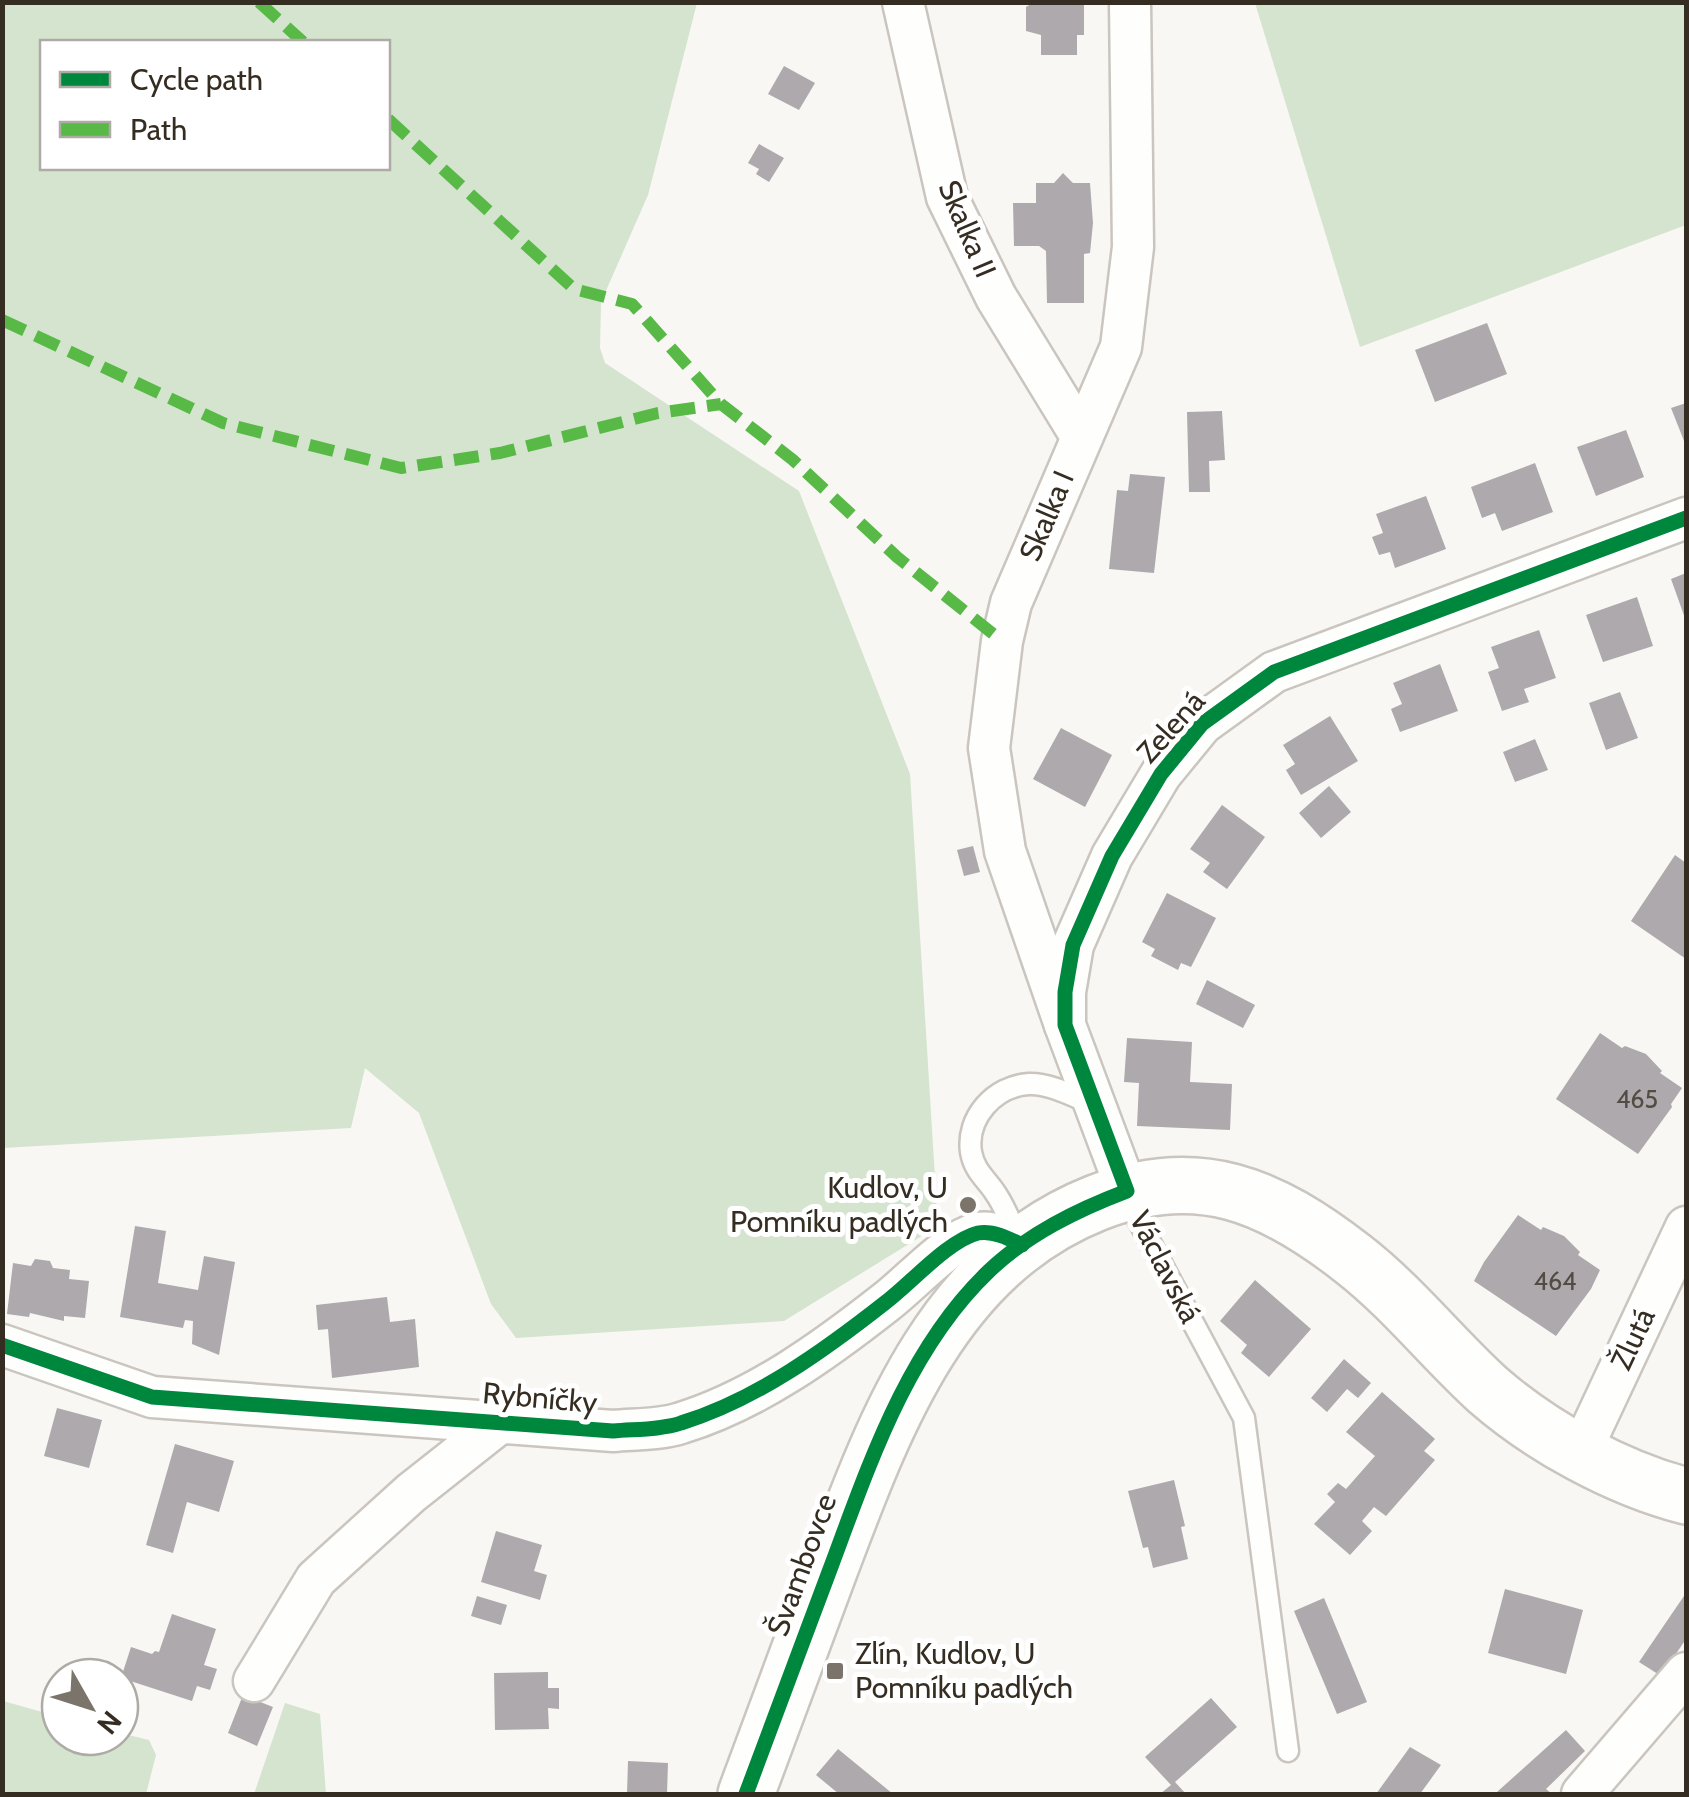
<svg xmlns="http://www.w3.org/2000/svg" width="1689" height="1797" viewBox="0 0 1689 1797" font-family="Cabin,sans-serif">
  <rect width="100%" height="100%" fill="#f9f7f4"/>
  <g fill="#d4e4ce" fill-rule="evenodd">
    <path d="M3,2l694,1 -49,192 -47,107 -1,46 5,15 194,128 111,283 28,452 -154,95 -268,17 -25,-34 -72,-191 -54,-45 -14,60 -348,20zM388,42v126h-346v-126z"/>
    <path d="M1255,3h431v222l-326,122z"/>
    <path d="M3,1701l57,16v20h60v-4l29,7 7,15 -10,39h-143z"/>
    <path d="M285,1703l35,11 6,80h-72z"/>
  </g>
  <g fill="#ada9ad">
    <path d="M1034,2h50v33h-7v20h-36v-20l-15,-4v-24z"/>
    <path d="M784,66l31,17 -16,27 -31,-16z"/>
    <path d="M759,144l25,14 -15,24 -13,-8 3,-5 -11,-6z"/>
    <path d="M1063,173l10,10h17l3,40 -3,30 -6,1v49h-37l-1,-52 -7,-5h-25l-1,-43h23v-20h18z"/>
    <path d="M1487,323l20,51 -72,28 -20,-52z"/>
    <path d="M1686,403v43l-15,-38z"/>
    <path d="M1222,411l3,49 -16,1 1,31h-21l-2,-80z"/>
    <path d="M1626,430l18,47 -48,19 -19,-49z"/>
    <path d="M1535,463l18,49 -51,19 -7,-18 -13,5 -11,-31z"/>
    <path d="M1130,474l35,3 -11,96 -45,-4 8,-79 11,1z"/>
    <path d="M1426,496l20,53 -51,19 -5,-16 -11,3 -7,-18 11,-4 -7,-19z"/>
    <path d="M1686,573v48l-15,-42z"/>
    <path d="M1637,597l16,49 -50,16 -17,-47z"/>
    <path d="M1539,630l17,48 -32,11 5,13 -27,9 -14,-39 11,-4 -8,-21z"/>
    <path d="M1440,664l18,47 -58,21 -9,-23 11,-5 -9,-21z"/>
    <path d="M1620,692l18,46 -32,12 -17,-47z"/>
    <path d="M1330,716l28,45 -57,34 -15,-25 9,-6 -12,-19z"/>
    <path d="M1061,728l51,27 -27,52 -52,-28z"/>
    <path d="M1535,739l13,31 -33,12 -12,-30z"/>
    <path d="M1329,786l22,26 -30,26 -22,-25z"/>
    <path d="M1222,805l43,32 -38,52 -24,-17 7,-9 -20,-14z"/>
    <path d="M973,846l7,26 -16,4 -7,-26z"/>
    <path d="M1675,855l11,8v96l-55,-38z"/>
    <path d="M1167,893l49,25 -25,49 -10,-4 -3,7 -27,-14 4,-7 -13,-7z"/>
    <path d="M1207,980l48,25 -12,23 -47,-24z"/>
    <path d="M1600,1033l22,15 3,-2 21,8 16,17 -2,2 22,15 -11,16 1,3 -34,47 -82,-55z"/>
    <path d="M1127,1038l65,4 -2,40 42,2 -2,46 -93,-4 2,-43 -15,-1z"/>
    <path d="M1518,1215l23,15 2,-3 21,9 16,16 -2,3 22,15 -9,19 -35,47 -82,-55 10,-19z"/>
    <path d="M135,1226l31,5 -8,52 40,7 6,-34 31,6 -16,93 -27,-11 1,-23 -8,-1 -2,8 -63,-11z"/>
    <path d="M35,1259l15,2 3,7 17,2 -1,9 20,2 -4,37 -21,-2v5l-34,-8 -1,4 -22,-3 6,-51 18,3z"/>
    <path d="M1255,1280l56,49 -42,48 -28,-24 6,-8 -27,-24z"/>
    <path d="M387,1297l3,25 25,-3 4,48 -87,11 -4,-49 -10,1 -2,-25z"/>
    <path d="M1344,1359l27,24 -13,15 -11,-9 -20,23 -16,-14z"/>
    <path d="M1382,1392l53,47 -11,12 11,9 -49,56 -12,-9 -12,14 10,10 -22,24 -36,-31 21,-22 -8,-8 11,-11 8,6 29,-33 -29,-24z"/>
    <path d="M57,1408l45,12 -13,48 -45,-12z"/>
    <path d="M175,1444l59,17 -15,51 -32,-10 -14,51 -27,-8z"/>
    <path d="M1174,1480l11,46 -4,1 7,32 -35,9 -5,-21 -5,1 -15,-57z"/>
    <path d="M496,1531l46,14 -8,26 13,4 -7,25 -59,-18z"/>
    <path d="M1505,1589l78,21 -17,64 -78,-21z"/>
    <path d="M1686,1593v46l-25,37 -22,-14z"/>
    <path d="M477,1596l30,9 -6,20 -30,-9z"/>
    <path d="M1324,1598l43,104 -30,12 -43,-103z"/>
    <path d="M172,1614l44,15 -12,36 13,4 -7,21 -13,-4 -5,15 -71,-23 10,-31 21,7 3,-3 4,1z"/>
    <path d="M548,1672v16h11v21l-11,-1 1,21 -54,1 -1,-57z"/>
    <path d="M243,1695l30,12 -16,39 -29,-13z"/>
    <path d="M1211,1698l26,29 -62,55 11,12h-26l11,-9 -26,-28z"/>
    <path d="M1566,1730l19,21 -39,38 6,5h-53l-2,-2z"/>
    <path d="M1410,1747l31,18 -21,29h-44z"/>
    <path d="M838,1749l55,45h-54l-23,-19z"/>
    <path d="M628,1761l40,2 -1,31h-40z"/>
  </g>
  <g fill="none" stroke-linecap="round" stroke-linejoin="round">
    <defs>
      <g id="lane">
        <path d="M1128,1193l8,23 108,202 44,333"/>
        <path d="M1019,1240c-8,-16 -14,-34 -25,-49 -9,-13 -20,-21 -23,-39 -5,-34 23,-66 58,-68 21,-1 46,13 66,21"/>
      </g>
      <g id="street">
        <path d="M903,2l44,195 49,100 85,139"/>
        <path d="M1065,1025l-60,-174 -16,-103 13,-107 9,-38 110,-256 12,-100 -3,-245"/>
        <path d="M1127,1191l-62,-166v-33l8,-47 39,-89 49,-82 41,-50 72,-52 412,-154"/>
        <path d="M2,1345l150,52 461,34c22,-2 47,-1 68,-8 75,-23 144,-73 205,-121 25,-19 63,-62 92,-69 15,-3 32,6 44,12"/>
        <path d="M1581,1451l105,-224"/>
        <path d="M254,1681l62,-102 95,-86 90,-71"/>
        <path d="M1582,1794l104,-121"/>
      </g>
      <path id="secondary" d="M746,1794c28,-75 56,-150 84,-226 54,-143 112,-304 266,-365 102,-40 175,-8 257,56 49,38 89,89 135,131 54,47 129,88 198,106"/>
    </defs>
    <use href="#lane" stroke="#cac5be" stroke-width="25"/>
    <use href="#street" stroke="#cac5be" stroke-width="45"/>
    <use href="#secondary" stroke="#cac5be" stroke-width="60"/>
    <use href="#lane" stroke="#fefefd" stroke-width="20"/>
    <use href="#street" stroke="#fefefd" stroke-width="40"/>
    <use href="#secondary" stroke="#fefefd" stroke-width="55"/>
    <g stroke="#58b947" stroke-width="12" stroke-dasharray="25 12" stroke-linecap="butt">
      <path d="M259,2l44,40"/>
      <path d="M388,119l186,170 58,15 89,100 72,56 104,97 105,84"/>
      <path d="M2,320l221,103 178,45 99,-15 158,-40 63,-9"/>
    </g>
    <defs>
      <g id="cycleway">
        <path d="M2,1345l150,52 461,34c22,-2 47,-1 68,-8 75,-23 144,-73 205,-121 25,-19 63,-62 92,-69 15,-3 32,6 44,12"/>
        <path d="M746,1794c28,-73 55,-148 83,-222 39,-104 77,-222 160,-301 39,-37 88,-61 138,-80l-62,-166v-33l8,-47 39,-89 49,-82 41,-50 72,-52 412,-154"/>
      </g>
    </defs>
    <use href="#cycleway" stroke="#fff" stroke-width="21"/>
    <use href="#cycleway" stroke="#00873e" stroke-width="15"/>
  </g>
  <g fill="#7a746b" stroke="#fff" stroke-width="4">
    <circle cx="968" cy="1205" r="10"/>
    <rect x="825" y="1661" width="20" height="20" rx="5"/>
  </g>
  <g text-anchor="middle" stroke-width="10" stroke-linejoin="round" paint-order="stroke">
    <g font-size="25" fill="#534c44">
      <text x="1637" y="1108">465</text>
      <text x="1555" y="1290">464</text>
    </g>
    <g font-size="30" fill="#352d21" stroke="#fff">
      <text transform="translate(967 229) rotate(67)" y="10">Skalka II</text>
      <text transform="translate(1047 516) rotate(-67)" y="10">Skalka I</text>
      <text transform="translate(1171 727) rotate(-48)" y="10">Zelená</text>
      <text transform="translate(1165 1267) rotate(63)" y="10">Václavská</text>
      <text transform="translate(1633 1339) rotate(-65)" y="10">Žlutá</text>
      <text transform="translate(540 1398) rotate(5)" y="10">Rybníčky</text>
      <text transform="translate(802 1565) rotate(-70)" y="10">Švambovce</text>
    </g>
    <g font-size="30" fill="#352d21" stroke="#fff" text-anchor="end">
      <text x="948" y="1198">Kudlov, U<tspan x="948" dy="34">Pomníku padlých</tspan></text>
      <text x="855" y="1664" text-anchor="start">Zlín, Kudlov, U<tspan x="855" dy="34">Pomníku padlých</tspan></text>
    </g>
  </g>
  <rect width="1689" height="1797" fill="none" stroke="#352d21" stroke-width="10"/>
  <rect x="40" y="40" width="350" height="130" fill="#ffffff" stroke="#aeaba6" stroke-width="2.5"/>
  <rect x="60" y="72" width="50" height="15" fill="#00873e" stroke="#aeaba6" stroke-width="2.5"/>
  <text x="130" y="90" font-size="30" fill="#352d21">Cycle path</text>
  <rect x="60" y="122" width="50" height="15" fill="#58b947" stroke="#aeaba6" stroke-width="2.5"/>
  <text x="130" y="140" font-size="30" fill="#352d21">Path</text>
  <g transform="translate(90 1707) rotate(129)"><circle r="48" fill="#ffffff" stroke="#aeaba6" stroke-width="2.5"/>
  <path d="M0-8L18 38L0 25L-18 38Z" fill="#7a746b"/>
  <text y="-15" font-size="28" font-weight="bold" text-anchor="middle" fill="#352d21">N</text>
  </g>
</svg>
